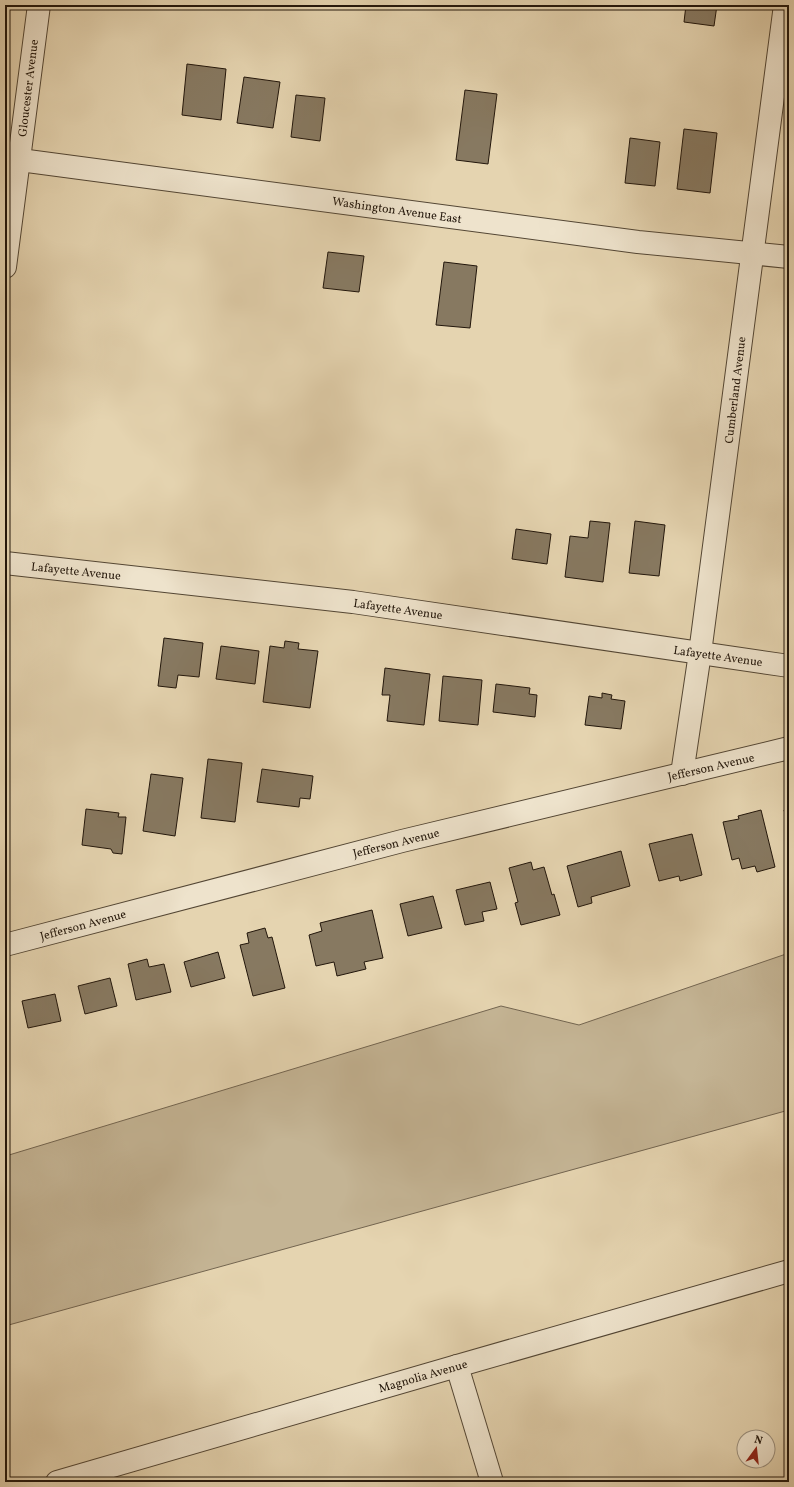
<svg xmlns="http://www.w3.org/2000/svg" width="794" height="1487" viewBox="0 0 794 1487" font-family="Vollkorn,serif">
  <rect width="100%" height="100%" fill="#e5d4b0"/>
  <filter id="stains"><feTurbulence type="fractalNoise" baseFrequency=".005" numOctaves="4"/><feColorMatrix values="0 0 0 0 .2 0 0 0 0 .09 0 0 0 0 .02 0 0 0 .5 -.17"/></filter>
  <radialGradient id="worn" r=".72"><stop offset=".6" stop-color="#630" stop-opacity="0"/><stop offset="1" stop-color="#630" stop-opacity=".3"/></radialGradient>
  <path fill="#c4b494" stroke="#736550" d="M789,953v157l-784,216v-175l4,4 492,-149 78,19z"/>
  <g fill="#877961" stroke="#22160b">
    <path d="M686,5h31l-3,21 -30,-4z"/>
    <path d="M187,64l39,5 -5,51 -39,-5z"/>
    <path d="M244,77l36,5 -7,46 -36,-5z"/>
    <path d="M465,90l32,4 -9,70 -32,-4z"/>
    <path d="M296,95l29,3 -5,43 -29,-4z"/>
    <path d="M684,129l33,4 -7,60 -33,-4z"/>
    <path d="M630,138l30,4 -5,44 -30,-3z"/>
    <path d="M328,252l36,4 -5,36 -36,-4z"/>
    <path d="M444,262l33,4 -7,62 -34,-3z"/>
    <path d="M590,521l20,2 -7,59 -38,-5 5,-41 18,2z"/>
    <path d="M635,521l30,4 -6,51 -30,-3z"/>
    <path d="M516,529l35,5 -4,30 -35,-5z"/>
    <path d="M164,638l39,5 -4,34 -21,-2 -2,13 -18,-2z"/>
    <path d="M285,641l14,2 -1,6 20,2 -8,57 -47,-6 7,-56 14,2z"/>
    <path d="M221,646l38,5 -4,33 -39,-5z"/>
    <path d="M385,668l45,6 -6,51 -37,-4 3,-26h-8z"/>
    <path d="M443,676l39,4 -4,45 -39,-4z"/>
    <path d="M496,684l34,4 -1,6 8,1 -2,22 -42,-5z"/>
    <path d="M602,693l10,2 -1,4 14,2 -4,28 -36,-4 4,-29 13,2z"/>
    <path d="M208,759l34,4 -7,59 -34,-4z"/>
    <path d="M262,769l51,7 -3,23 -10,-1 -1,9 -42,-5z"/>
    <path d="M151,774l32,4 -8,58 -32,-5z"/>
    <path d="M789,808v20l-5,-18z"/>
    <path d="M86,809l33,4 -1,4h8l-4,37 -9,-1 -2,-4 -29,-4z"/>
    <path d="M761,810l14,57 -18,5 -2,-6 -13,3 -3,-11 -7,2 -9,-38 16,-3 -1,-3z"/>
    <path d="M692,834l10,41 -22,6 -1,-5 -20,5 -10,-37z"/>
    <path d="M621,851l9,35 -39,11 1,6 -14,4 -11,-41z"/>
    <path d="M531,862l2,8 11,-3 8,28 2,-1 6,21 -39,10 -6,-22 3,-1 -9,-34z"/>
    <path d="M490,882l7,27 -15,3 2,9 -19,4 -9,-35z"/>
    <path d="M433,896l9,32 -34,8 -8,-32z"/>
    <path d="M372,910l11,48 -19,4 2,7 -29,7 -3,-14 -18,4 -7,-31 13,-4 -2,-8z"/>
    <path d="M265,928l3,10 4,-1 13,51 -32,8 -13,-51 9,-2 -2,-10z"/>
    <path d="M218,952l7,26 -34,9 -7,-25z"/>
    <path d="M147,959l2,8 15,-3 7,28 -35,8 -8,-36z"/>
    <path d="M110,978l7,28 -32,8 -7,-28z"/>
    <path d="M55,994l6,27 -33,7 -6,-27z"/>
    <path d="M5,1015l4,19 -4,1z"/>
  </g>
  <g fill="none" stroke-linecap="round" stroke-linejoin="round">
    <defs>
      <g id="minor">
        <path d="M5,158l633,84 151,15"/>
        <path d="M5,267l34,-262"/>
        <path d="M5,563l348,39 436,64"/>
        <path d="M682,774l18,-121 85,-648"/>
        <path d="M5,945l397,-104 387,-93"/>
        <path d="M457,1366l35,116"/>
        <path d="M57,1482l400,-116 332,-95"/>
      </g>
    </defs>
    <use href="#minor" stroke="#534634" stroke-width="24"/>
    <use href="#minor" stroke="#eee3cc" stroke-width="22"/>
  </g>
  <g text-anchor="middle" stroke-width="3" stroke-linejoin="round" paint-order="stroke">
    <g font-size="12" fill="#22160b" stroke="#eee3cc">
      <text transform="translate(28 88) rotate(-83)" y="4">Gloucester Avenue</text>
      <text transform="translate(397 210) rotate(8)" y="4">Washington Avenue East</text>
      <text transform="translate(735 390) rotate(-83)" y="4">Cumberland Avenue</text>
      <text transform="translate(76 571) rotate(6)" y="4">Lafayette Avenue</text>
      <text transform="translate(398 609) rotate(8)" y="4">Lafayette Avenue</text>
      <text transform="translate(718 656) rotate(8)" y="4">Lafayette Avenue</text>
      <text transform="translate(711 767) rotate(-13)" y="4">Jefferson Avenue</text>
      <text transform="translate(396 843) rotate(-14)" y="4">Jefferson Avenue</text>
      <text transform="translate(83 925) rotate(-15)" y="4">Jefferson Avenue</text>
      <text transform="translate(423 1376) rotate(-16)" y="4">Magnolia Avenue</text>
    </g>
  </g>
  <rect width="794" height="1487" fill="none" stroke="#e5d4b0" stroke-width="20"/>
  <rect x="6" y="6" width="782" height="1475" fill="none" stroke="#22160b" stroke-width="2"/>
  <rect x="10" y="10" width="774" height="1467" fill="none" stroke="#22160b"/>
  <g transform="translate(756 1449) rotate(15)"><circle r="19" fill="#eee3cc" stroke="#9c917f"/>
  <path d="M0-3L7 15L0 10L-7 15Z" fill="#8f2418"/>
  <text y="-6" font-size="11" font-weight="bold" text-anchor="middle" fill="#22160b">N</text>
  </g>
  <rect width="100%" height="100%" filter="url(#stains)"/>
  <rect width="100%" height="100%" fill="url(#worn)"/>
</svg>
